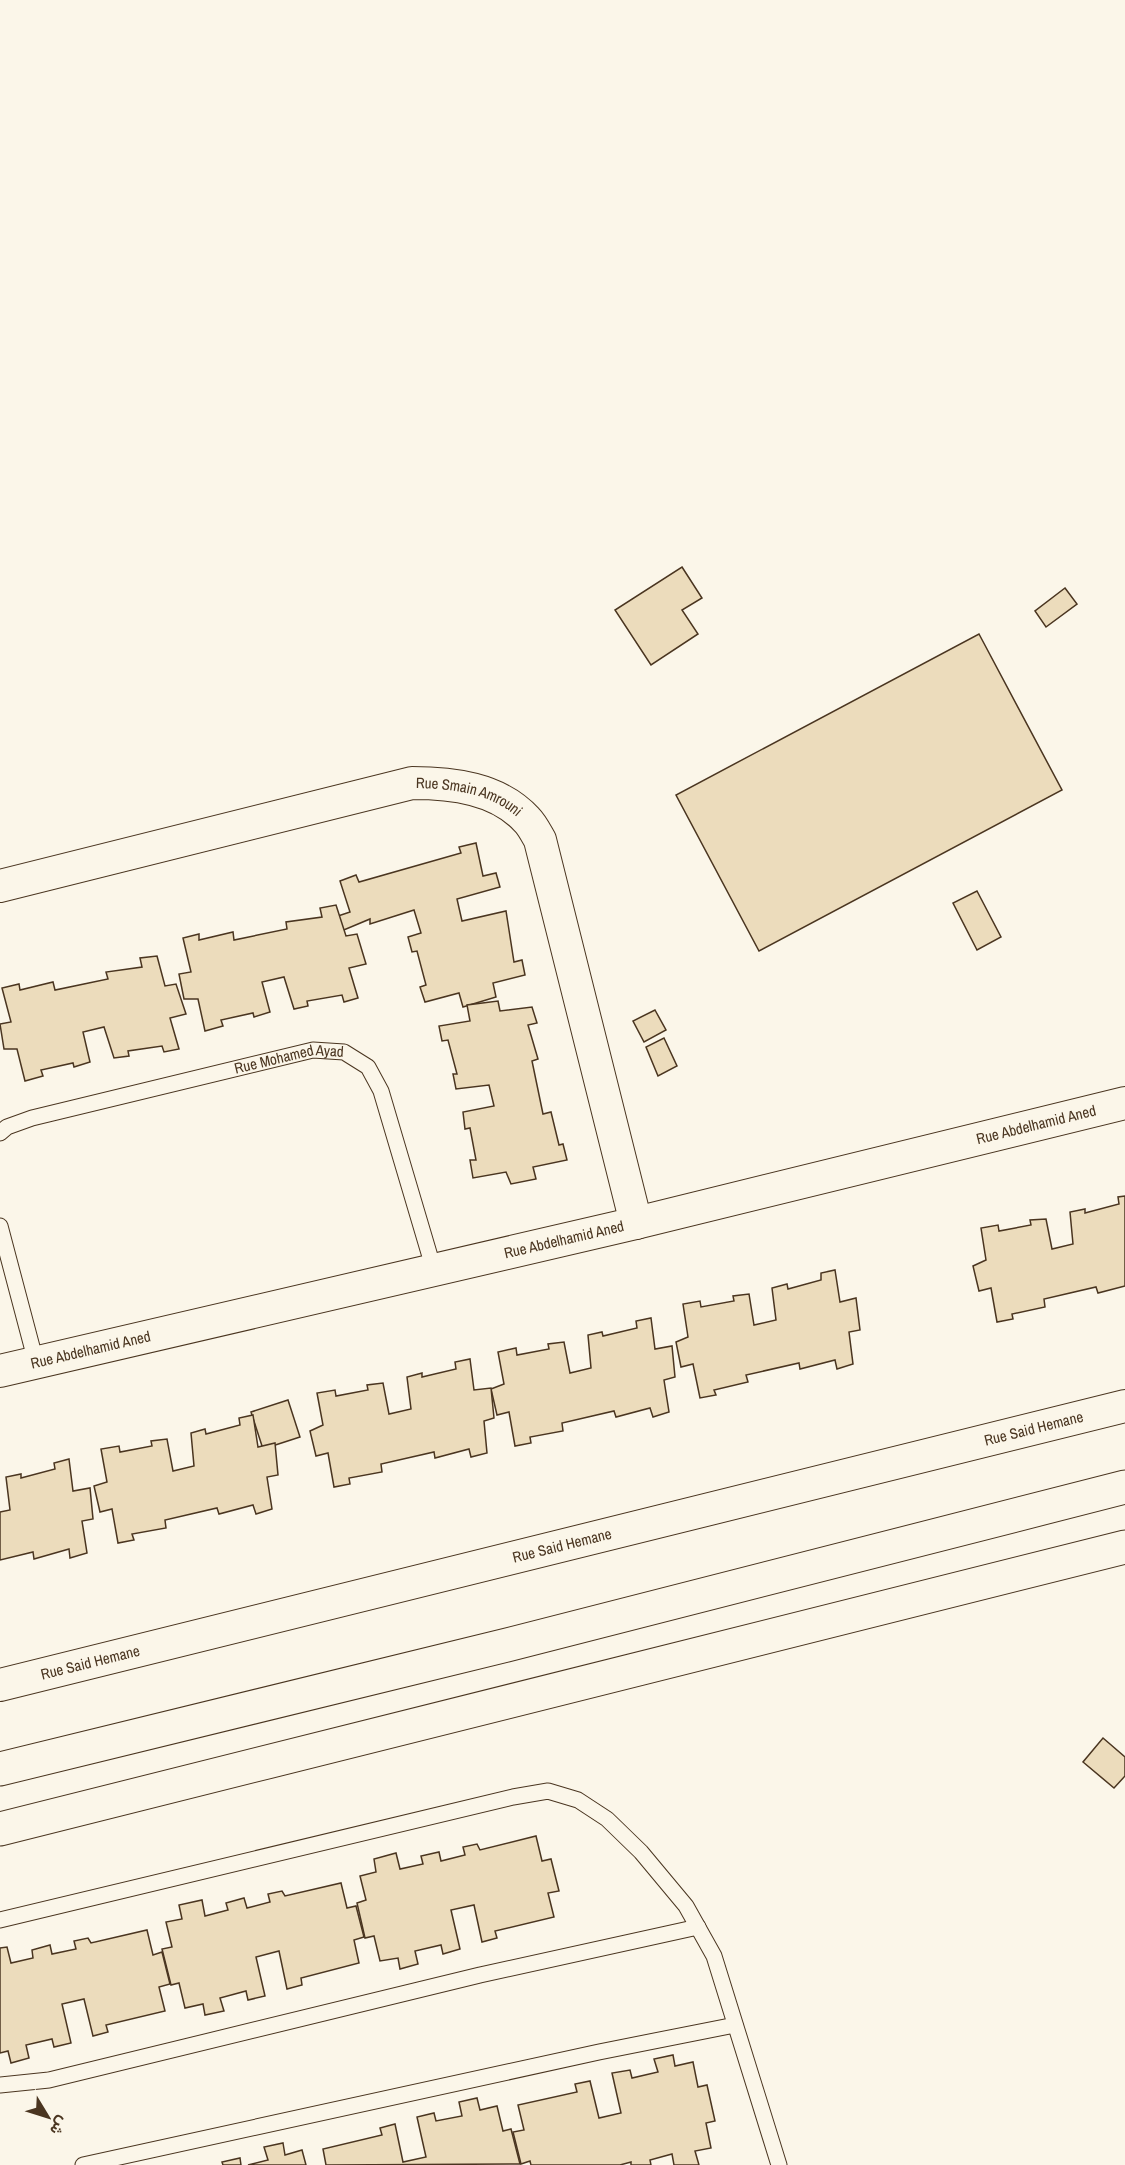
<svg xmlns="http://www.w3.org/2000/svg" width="1125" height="2165" viewBox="0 0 1125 2165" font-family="'Archivo Narrow',Vazirmatn,sans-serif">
  <rect width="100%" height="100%" fill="#fbf6e9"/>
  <g fill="#ecdcbc" stroke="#4a3520" stroke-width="1.5">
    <path d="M682,567l20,31 -20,12 16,24 -47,31 -36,-55z"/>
    <path d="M1065,588l12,16 -31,23 -11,-16z"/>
    <path d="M979,634l83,156 -303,161 -83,-156z"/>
    <path d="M476,843l7,33 13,-3 4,14 -43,12 5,22 44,-10 8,51 8,-2 3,15 -32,8 3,14 -33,10 -4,-14 -34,9 -5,-15 6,-2 -9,-34 -5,1 -4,-15 13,-4 -7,-23 -44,14v-5l-31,13 -4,-15 15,-5 -10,-31 16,-6 3,7 102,-29 -2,-6z"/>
    <path d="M977,891l24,46 -24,13 -24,-47z"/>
    <path d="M336,905l10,31 11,-2 9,30 -17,4 9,30 -14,4 -2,-7 -35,6 1,5 -14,3 -10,-32 -22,5 8,30 -16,5 -1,-4 -32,7 2,6 -18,5 -7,-32h-14l-5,-25 12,-2 -8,-34 16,-4v6l34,-8 1,8 53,-11 -1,-7 36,-5 -2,-9z"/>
    <path d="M157,956l8,30 11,-2 10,30 -16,4 9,31 -15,3 -2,-6 -34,5 1,5 -15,2 -10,-31 -21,5 7,30 -16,5 -1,-4 -32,7 2,6 -18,5 -8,-32h-13l-4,-25 11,-2 -9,-34 17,-4 1,6 33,-8 2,8 53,-11 -2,-7 36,-5 -2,-9z"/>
    <path d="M498,1001l2,10 32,-4 5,16 -9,2 10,34 -6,2 11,53 8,-2 8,33 4,-1 4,16 -34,7 3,12 -25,5 -5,-12 -33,6 -3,-18h6l-6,-32 -5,1 -2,-17 31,-6 -5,-21 -33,4 -3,-15h4l-9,-34 -6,1 -3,-15 31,-5 -3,-16z"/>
    <path d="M655,1010l11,20 -22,12 -11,-21z"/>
    <path d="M664,1038l13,28 -19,10 -12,-29z"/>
    <path d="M1125,1196v90l-27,7 -2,-6 -52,12 1,8 -33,7 1,5 -16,3 -6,-34 -12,3 -6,-25 13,-6 -5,-32 17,-3 1,6 32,-6 -1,-5 16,-1 6,30 21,-5 -3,-32 15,-3v4l34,-9 -1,-7z"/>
    <path d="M835,1270l5,32 16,-4 4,32 -11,2 4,32 -16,5 -2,-9 -35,9 -1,-6 -53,12 2,7 -34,8 2,5 -16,3 -7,-34 -12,3 -5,-25 12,-5 -5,-33 17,-3 1,6 33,-6 -1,-5 16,-2 5,31 22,-5 -4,-32 15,-4 1,5 33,-9v-7z"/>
    <path d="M651,1318l4,31 17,-3 3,31 -11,3 5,32 -16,5 -3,-9 -34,9 -2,-6 -52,12 1,8 -33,6 1,6 -16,3 -6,-34 -12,3 -6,-26 13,-5 -6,-32 18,-4 1,7 32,-6 -1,-5 16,-2 6,31 21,-5 -3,-33 14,-3 1,4 34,-8 -1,-7z"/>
    <path d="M470,1359l4,31 17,-2 3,30 -10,3 3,32 -16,4 -2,-8 -34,9 -1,-6 -53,12 1,8 -33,6 1,6 -16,3 -6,-34 -12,3 -6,-25 13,-6 -6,-32 18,-3 1,6 32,-6 -1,-5 16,-2 6,31 22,-5 -4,-32 15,-4v4l34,-8 -1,-7z"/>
    <path d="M288,1400l12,37 -37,12 -12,-37z"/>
    <path d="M253,1415l5,32 17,-4 3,32 -11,2 5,32 -16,5 -3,-9 -34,9 -2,-6 -52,12 1,8 -34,6 2,6 -16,3 -6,-34 -12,3 -6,-26 13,-4 -6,-33 18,-3 1,6 32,-6 -1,-5 16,-2 6,32 21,-5 -3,-33 14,-4 1,5 34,-9 -1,-7z"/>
    <path d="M69,1459l4,32 17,-3 3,31 -11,2 5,32 -17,5 -1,-9 -35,10 -1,-7 -33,8v-48l10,-2 -4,-33 15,-3v4l34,-9 -1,-6z"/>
    <path d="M1103,1738l22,19v19l-11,12 -31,-26z"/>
    <path d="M536,1836l6,25 9,-2 8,32 -11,2 6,24 -59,14 2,7 -15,4 -8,-37 -23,5 9,39 -17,5 -2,-9 -26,6 3,13 -18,5 -2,-11 -18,3 -6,-25 -9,2 -8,-35 9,-3 -6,-24 16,-4 -2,-13 22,-6 4,16 23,-5 -2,-8 18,-4 2,9 24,-6 -2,-8 14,-3 3,6z"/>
    <path d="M341,1883l6,25 9,-2 8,31 -10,3 5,23 -58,15 1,7 -15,4 -8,-38 -23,6 9,39 -17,4 -2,-9 -26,7 4,13 -19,4 -2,-11 -18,4 -6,-25 -8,2 -9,-36 10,-2 -6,-25 16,-3 -3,-14 23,-5 3,16 23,-6 -2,-7 18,-5 3,10 23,-6 -2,-8 14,-3 3,5z"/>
    <path d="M147,1930l6,25 9,-3 8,32 -11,3 6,24 -59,14 2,7 -15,4 -9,-37 -22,5 9,39 -17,4 -2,-8 -26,6 3,13 -18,5 -3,-12 -8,2v-105l7,-1 4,16 22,-5 -1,-8 18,-5 2,9 24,-5 -2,-8 14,-3 3,5z"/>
    <path d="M673,2055l2,11 18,-4 5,25 9,-2 8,36 -9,2 5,25 -16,3 4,14h-25l-2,-11 -22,6 1,5h-20v-3l-11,3h-89l-1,-4 -9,3 -8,-32 11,-2 -6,-25 59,-13 -2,-8 15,-3 9,37 22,-5 -9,-40 18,-3 2,8 26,-6 -4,-13z"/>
    <path d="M477,2098l3,12 17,-4 6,25 8,-2 9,35 -194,1 -3,-16 59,-14 -2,-7 15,-4 8,38 23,-5 -9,-40 17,-4 2,8 26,-5 -3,-14z"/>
    <path d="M283,2143l2,12 17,-5 4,15h-58l20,-5 -4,-13z"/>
    <path d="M240,2158l1,7h-18l-1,-3z"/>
  </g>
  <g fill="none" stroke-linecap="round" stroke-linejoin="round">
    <defs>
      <g id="lane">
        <path id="s1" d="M0,1133l7,-6 25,-9 281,-68 31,2 24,15 13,24 53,179"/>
        <path d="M0,1226l36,136"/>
        <path d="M0,1920l513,-123 35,-6 30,9 29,19 34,33 45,54 28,50 65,209"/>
        <path d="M0,2085l49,-5 431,-105 218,-48"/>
        <path d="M83,2165l516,-113 136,-27"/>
      </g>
      <g id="street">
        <path id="s2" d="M0,886l412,-103c40,0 86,5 115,37 5,5 9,13 13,20l96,383"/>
        <path id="s3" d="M0,1371l636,-148 489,-120"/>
        <path id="s4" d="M0,1685l1125,-279"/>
      </g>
      <g id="primary">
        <path d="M0,1769l507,-124 618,-158"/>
        <path d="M0,1829l1125,-282"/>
      </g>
    </defs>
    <use href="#lane" stroke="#4a3520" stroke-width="17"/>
    <use href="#street" stroke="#4a3520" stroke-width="34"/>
    <use href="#primary" stroke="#4a3520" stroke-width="35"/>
    <use href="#lane" stroke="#fbf6e9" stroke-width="15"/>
    <use href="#street" stroke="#fbf6e9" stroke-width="32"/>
    <use href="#primary" stroke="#fbf6e9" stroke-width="33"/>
  </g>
  <g text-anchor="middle" stroke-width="4.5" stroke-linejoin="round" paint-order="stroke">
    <g font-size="15" fill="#4a3520" stroke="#fbf6e9">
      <text dy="5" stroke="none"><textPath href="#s2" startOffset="484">Rue Smain Amrouni</textPath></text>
      <text dy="5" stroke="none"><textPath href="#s1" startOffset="300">Rue Mohamed Ayad</textPath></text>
      <text dy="5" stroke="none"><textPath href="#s3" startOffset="1065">Rue Abdelhamid Aned</textPath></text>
      <text dy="5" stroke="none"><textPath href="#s3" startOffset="579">Rue Abdelhamid Aned</textPath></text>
      <text dy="5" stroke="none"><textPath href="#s3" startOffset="93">Rue Abdelhamid Aned</textPath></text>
      <text dy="5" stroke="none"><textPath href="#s4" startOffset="1065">Rue Said Hemane</textPath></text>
      <text dy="5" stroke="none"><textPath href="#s4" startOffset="579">Rue Said Hemane</textPath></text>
      <text dy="5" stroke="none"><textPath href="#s4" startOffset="93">Rue Said Hemane</textPath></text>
    </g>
  </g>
  <g transform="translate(48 2117) rotate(128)" stroke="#fbf6e9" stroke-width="4.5" paint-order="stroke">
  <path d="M0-4.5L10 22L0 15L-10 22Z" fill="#4a3520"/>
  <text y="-9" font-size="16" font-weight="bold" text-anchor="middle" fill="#4a3520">ش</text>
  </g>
</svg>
